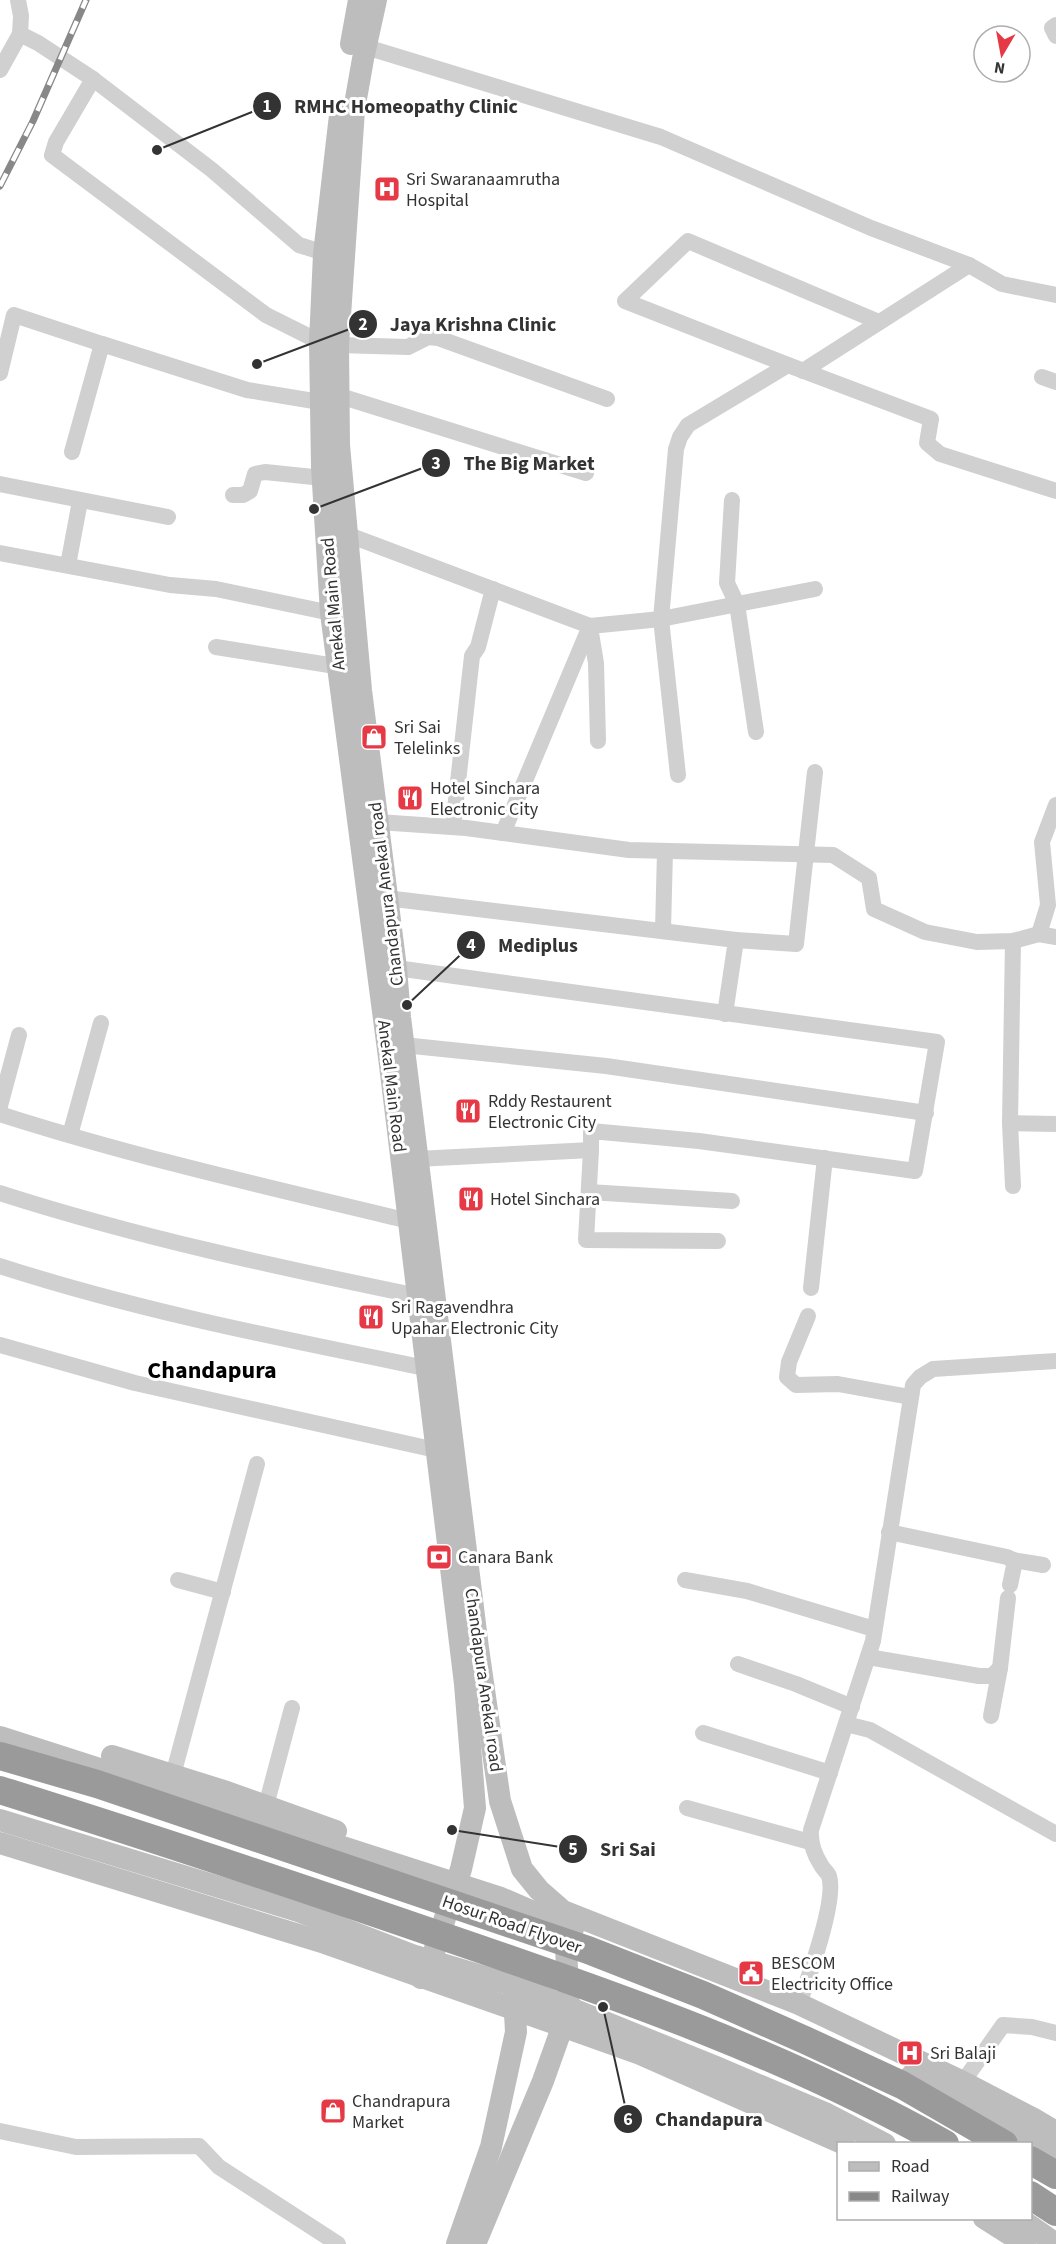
<svg xmlns="http://www.w3.org/2000/svg" width="1056" height="2244" viewBox="0 0 1056 2244" font-family="'Source Sans 3',sans-serif">
  <rect width="100%" height="100%" fill="#fff"/>
  <g fill="none" stroke-linecap="round" stroke-linejoin="round">
    <g stroke="#d0d0d0" stroke-width="16">
      <path d="M18,0l3,16 -1,18"/>
      <path d="M1056,25l-4,3 4,8"/>
      <path d="M366,47l295,90 210,91 98,37 33,19 54,11"/>
      <path d="M0,70l20,-36 18,9 55,36 119,91 87,75 35,11"/>
      <path d="M93,79l-37,63 -4,13 214,160 54,27"/>
      <path d="M338,345l70,2 20,-10 10,1 169,61"/>
      <path d="M788,365l-163,-64 63,-60 191,81"/>
      <path d="M803,371l166,-106"/>
      <path d="M0,373l14,-58 88,29"/>
      <path d="M1042,377l14,5"/>
      <path d="M340,396l246,77"/>
      <path d="M72,452l30,-108 145,46 73,12"/>
      <path d="M0,484l168,33"/>
      <path d="M233,495h10l7,-4 5,-17 10,-2 58,6"/>
      <path d="M732,500l-5,83 10,21 19,128"/>
      <path d="M346,534l244,92 71,-7 154,-30"/>
      <path d="M0,553l170,32 46,4 115,24"/>
      <path d="M68,565l12,-64"/>
      <path d="M590,627l6,36 2,78"/>
      <path d="M216,647l132,21"/>
      <path d="M678,775l-17,-156 15,-170 4,-12 8,-12 100,-60 143,54 -4,24 13,11 116,37"/>
      <path d="M378,822l88,6 163,22 204,5 36,23 5,31 51,23 52,10 36,-1 26,-7 17,3"/>
      <path d="M453,827l19,-171 6,-9 15,-58"/>
      <path d="M503,833l87,-207"/>
      <path d="M386,898l350,42 -11,74"/>
      <path d="M663,930l2,-79"/>
      <path d="M1039,934l9,-29 -6,-63 14,-37"/>
      <path d="M736,940l60,4 19,-172"/>
      <path d="M396,968l541,74 -22,129 -216,-30 -108,-10v19l-174,9"/>
      <path d="M403,1045l203,21 320,47"/>
      <path d="M0,1106l19,-71"/>
      <path d="M0,1114c134,43 272,74 409,107"/>
      <path d="M1010,1123l46,1"/>
      <path d="M70,1135l31,-112"/>
      <path d="M591,1150l-5,90 132,1"/>
      <path d="M1013,1186l-3,-63 3,-182"/>
      <path d="M589,1192l143,9"/>
      <path d="M0,1193c137,44 277,74 418,103"/>
      <path d="M0,1266c139,45 283,73 426,102"/>
      <path d="M811,1288l14,-130"/>
      <path d="M808,1316l-19,46 -2,15 9,8 42,-1 72,13"/>
      <path d="M0,1345l135,38 301,67 9,-3"/>
      <path d="M889,1532l118,25 6,3 1,6 -4,19"/>
      <path d="M1013,1560l30,5"/>
      <path d="M178,1580l45,12"/>
      <path d="M685,1580l62,11 127,38"/>
      <path d="M868,1657l111,19h13l8,-8 8,-70"/>
      <path d="M738,1664l58,20 56,23"/>
      <path d="M991,1716l9,-48"/>
      <path d="M846,1724l24,6 186,104"/>
      <path d="M703,1733l127,40"/>
      <path d="M173,1775l84,-311"/>
      <path d="M687,1808l123,34"/>
      <path d="M263,1817l29,-109"/>
      <path d="M799,2004c9,-25 38,-104 30,-128 -1,-3 -6,-7 -8,-11 -7,-11 -11,-22 -10,-35l62,-189 40,-256 7,-8 13,-8 123,-8"/>
      <path d="M963,2082l40,-57 29,2 24,6"/>
      <path d="M0,2131l76,16 123,-1 20,21 119,77"/>
    </g>
    <g stroke="#bdbdbd" stroke-width="22">
      <path d="M376,0l-13,59 -9,51 -16,235 1,100 22,245 35,278 4,49 78,631 22,153 22,68 17,21 24,21 236,93 164,78 71,37 22,13"/>
      <path d="M351,44l8,-44"/>
      <path d="M340,115l-16,139 -4,88 2,125 9,146 59,452 75,619 10,124 -14,61 -30,92 -10,17"/>
      <path d="M0,1737l501,161 72,31"/>
      <path d="M112,1756l115,36 109,39"/>
      <path d="M0,1820l298,91 114,44 106,32 198,80 111,47 58,30"/>
      <path d="M0,1843l325,100 237,83 78,28 204,90"/>
      <path d="M911,2076l105,55 40,25"/>
      <path d="M984,2218l41,26"/>
      <path d="M1019,2218l37,26"/>
      <path d="M457,2244l34,-97 25,-115 -2,-36"/>
      <path d="M475,2244l68,-163 26,-73 -4,-81"/>
    </g>
    <g stroke="#9a9a9a" stroke-width="28">
      <path d="M1030,2160l26,15"/>
      <path d="M1030,2195l26,17"/>
    </g>
    <defs>
      <path id="rail" d="M0,186l33,-65 53,-121"/>
    </defs>
    <use href="#rail" stroke="#888" stroke-width="7"/>
    <use href="#rail" stroke="#fff" stroke-width="4.5" stroke-dasharray="14" stroke-linecap="butt"/>
    <g stroke="#9a9a9a" stroke-width="28">
      <path d="M0,1756l97,28 491,166 115,45 102,45 97,45 102,59"/>
      <path d="M0,1790c150,47 300,97 448,148 170,58 339,117 497,206"/>
    </g>
  </g>
  <defs>
    <symbol id="hospital-square" viewBox="-11 -11 22 22"><rect x="-9" y="-9" width="18" height="18" rx="4" fill="#e63946" stroke="#fff"/><path d="M-5-5h3v3.5h4V-5h3V5h-3V1.5h-4V5h-3Z" fill="#fff"/></symbol>
    <symbol id="shop-square" viewBox="-11 -11 22 22"><rect x="-9" y="-9" width="18" height="18" rx="4" fill="#e63946" stroke="#fff"/><path d="M-5-2.5h2.3a2.7 3.5 0 0 1 5.4 0H5L5.5 6h-11ZM-1.5-2.5h3a1.5 2.3 0 0 0-3 0Z" fill="#fff"/></symbol>
    <symbol id="restaurant-square" viewBox="-11 -11 22 22"><rect x="-9" y="-9" width="18" height="18" rx="4" fill="#e63946" stroke="#fff"/><path d="M-5-6h1v4h1v-4h1v4h1v-4h1v5L-1.5 .5V6h-2V.5L-5-1ZM5-6V6H3V1.5H1.5Q1.5-4 5-6Z" fill="#fff"/></symbol>
    <symbol id="bank-square" viewBox="-11 -11 22 22"><rect x="-9" y="-9" width="18" height="18" rx="4" fill="#e63946" stroke="#fff"/><path d="M-6-4H6V4H-6ZM0-2.3a2.3 2.3 0 1 0 0 4.6a2.3 2.3 0 1 0 0-4.6Z" fill="#fff"/></symbol>
    <symbol id="civic-square" viewBox="-11 -11 22 22"><rect x="-9" y="-9" width="18" height="18" rx="4" fill="#e63946" stroke="#fff"/><path d="M-.6-6.5H3V-4.5H.6V-3L4-1V1h2V6H-6V1h2V-1L-.6-3ZM-1.2 2.5V6h2.4V2.5Z" fill="#fff"/></symbol>
  </defs>
  <g fill-rule="evenodd">
    <use href="#hospital-square" x="372" y="174" width="30" height="30"/>
    <use href="#shop-square" x="359" y="722" width="30" height="30"/>
    <use href="#restaurant-square" x="395" y="783" width="30" height="30"/>
    <use href="#restaurant-square" x="453" y="1096" width="30" height="30"/>
    <use href="#restaurant-square" x="456" y="1184" width="30" height="30"/>
    <use href="#restaurant-square" x="356" y="1302" width="30" height="30"/>
    <use href="#bank-square" x="424" y="1542" width="30" height="30"/>
    <use href="#civic-square" x="736" y="1958" width="30" height="30"/>
    <use href="#hospital-square" x="895" y="2038" width="30" height="30"/>
    <use href="#shop-square" x="318" y="2096" width="30" height="30"/>
  </g>
  <g text-anchor="middle" stroke-width="6" stroke-linejoin="round" paint-order="stroke">
    <g font-size="18" fill="#333" stroke="#fff" text-anchor="start">
      <text x="406" y="185">Sri Swaranaamrutha<tspan x="406" dy="21">Hospital</tspan></text>
      <text x="394" y="733">Sri Sai<tspan x="394" dy="21">Telelinks</tspan></text>
      <text x="430" y="794">Hotel Sinchara<tspan x="430" dy="21">Electronic City</tspan></text>
      <text x="488" y="1107">Rddy Restaurent<tspan x="488" dy="21">Electronic City</tspan></text>
      <text x="490" y="1205">Hotel Sinchara</text>
      <text x="391" y="1313">Sri Ragavendhra<tspan x="391" dy="21">Upahar Electronic City</tspan></text>
      <text x="458" y="1563">Canara Bank</text>
      <text x="771" y="1969">BESCOM<tspan x="771" dy="21">Electricity Office</tspan></text>
      <text x="930" y="2059">Sri Balaji</text>
      <text x="352" y="2107">Chandrapura<tspan x="352" dy="21">Market</tspan></text>
    </g>
    <g font-size="18" fill="#333" stroke="#fff">
      <text transform="translate(333 604) rotate(-95)" y="6">Anekal Main Road</text>
      <text transform="translate(386 894) rotate(-97)" y="6">Chandapura Anekal road</text>
      <text transform="translate(392 1086) rotate(83)" y="6">Anekal Main Road</text>
      <text transform="translate(484 1680) rotate(82)" y="6">Chandapura Anekal road</text>
      <text transform="translate(512 1924) rotate(19)" y="6">Hosur Road Flyover</text>
    </g>
    <g font-size="24" font-weight="bold" fill="#000" stroke="#fff">
      <text x="212" y="1378">Chandapura</text>
    </g>
  </g>
  <path fill="none" stroke="#333" stroke-width="2" d="M157 150L267 106M257 364L363 324M314 509L436 463M407 1005L471 945M452 1830L573 1849M603 2007L628 2119"/>
  <g fill="#333" stroke="#fff" stroke-width="2">
    <circle cx="157" cy="150" r="6"/>
    <circle cx="257" cy="364" r="6"/>
    <circle cx="314" cy="509" r="6"/>
    <circle cx="407" cy="1005" r="6"/>
    <circle cx="452" cy="1830" r="6"/>
    <circle cx="603" cy="2007" r="6"/>
    <circle cx="267" cy="106" r="15"/>
    <circle cx="363" cy="324" r="15"/>
    <circle cx="436" cy="463" r="15"/>
    <circle cx="471" cy="945" r="15"/>
    <circle cx="573" cy="1849" r="15"/>
    <circle cx="628" cy="2119" r="15"/>
  </g>
  <g font-size="18" text-anchor="middle" font-weight="bold" fill="#fff">
    <text x="267" y="112">1</text>
    <text x="363" y="330">2</text>
    <text x="436" y="469">3</text>
    <text x="471" y="951">4</text>
    <text x="573" y="1855">5</text>
    <text x="628" y="2125">6</text>
  </g>
  <g font-size="20" text-anchor="middle" font-weight="bold" fill="#333" stroke="#fff" stroke-width="6" stroke-linejoin="round" paint-order="stroke">
    <text x="406" y="113">RMHC Homeopathy Clinic</text>
    <text x="473" y="331">Jaya Krishna Clinic</text>
    <text x="529" y="470">The Big Market</text>
    <text x="538" y="952">Mediplus</text>
    <text x="628" y="1856">Sri Sai</text>
    <text x="709" y="2126">Chandapura</text>
  </g>
  <rect x="837" y="2142" width="195" height="78" fill="#ffffff" stroke="#adadad" stroke-width="1.5"/>
  <rect x="849" y="2162" width="30" height="9" fill="#bdbdbd" stroke="#adadad" stroke-width="1.5"/>
  <text x="891" y="2172" font-size="18" fill="#333333">Road</text>
  <rect x="849" y="2192" width="30" height="9" fill="#888888" stroke="#adadad" stroke-width="1.5"/>
  <text x="891" y="2202" font-size="18" fill="#333333">Railway</text>
  <g transform="translate(1002 54) rotate(190)"><circle r="28" fill="#ffffff" stroke="#adadad" stroke-width="1.5"/>
  <path d="M0-4.5L10 22L0 15L-10 22Z" fill="#e63946"/>
  <text y="-9" font-size="16" font-weight="bold" text-anchor="middle" fill="#333333">N</text>
  </g>
</svg>
